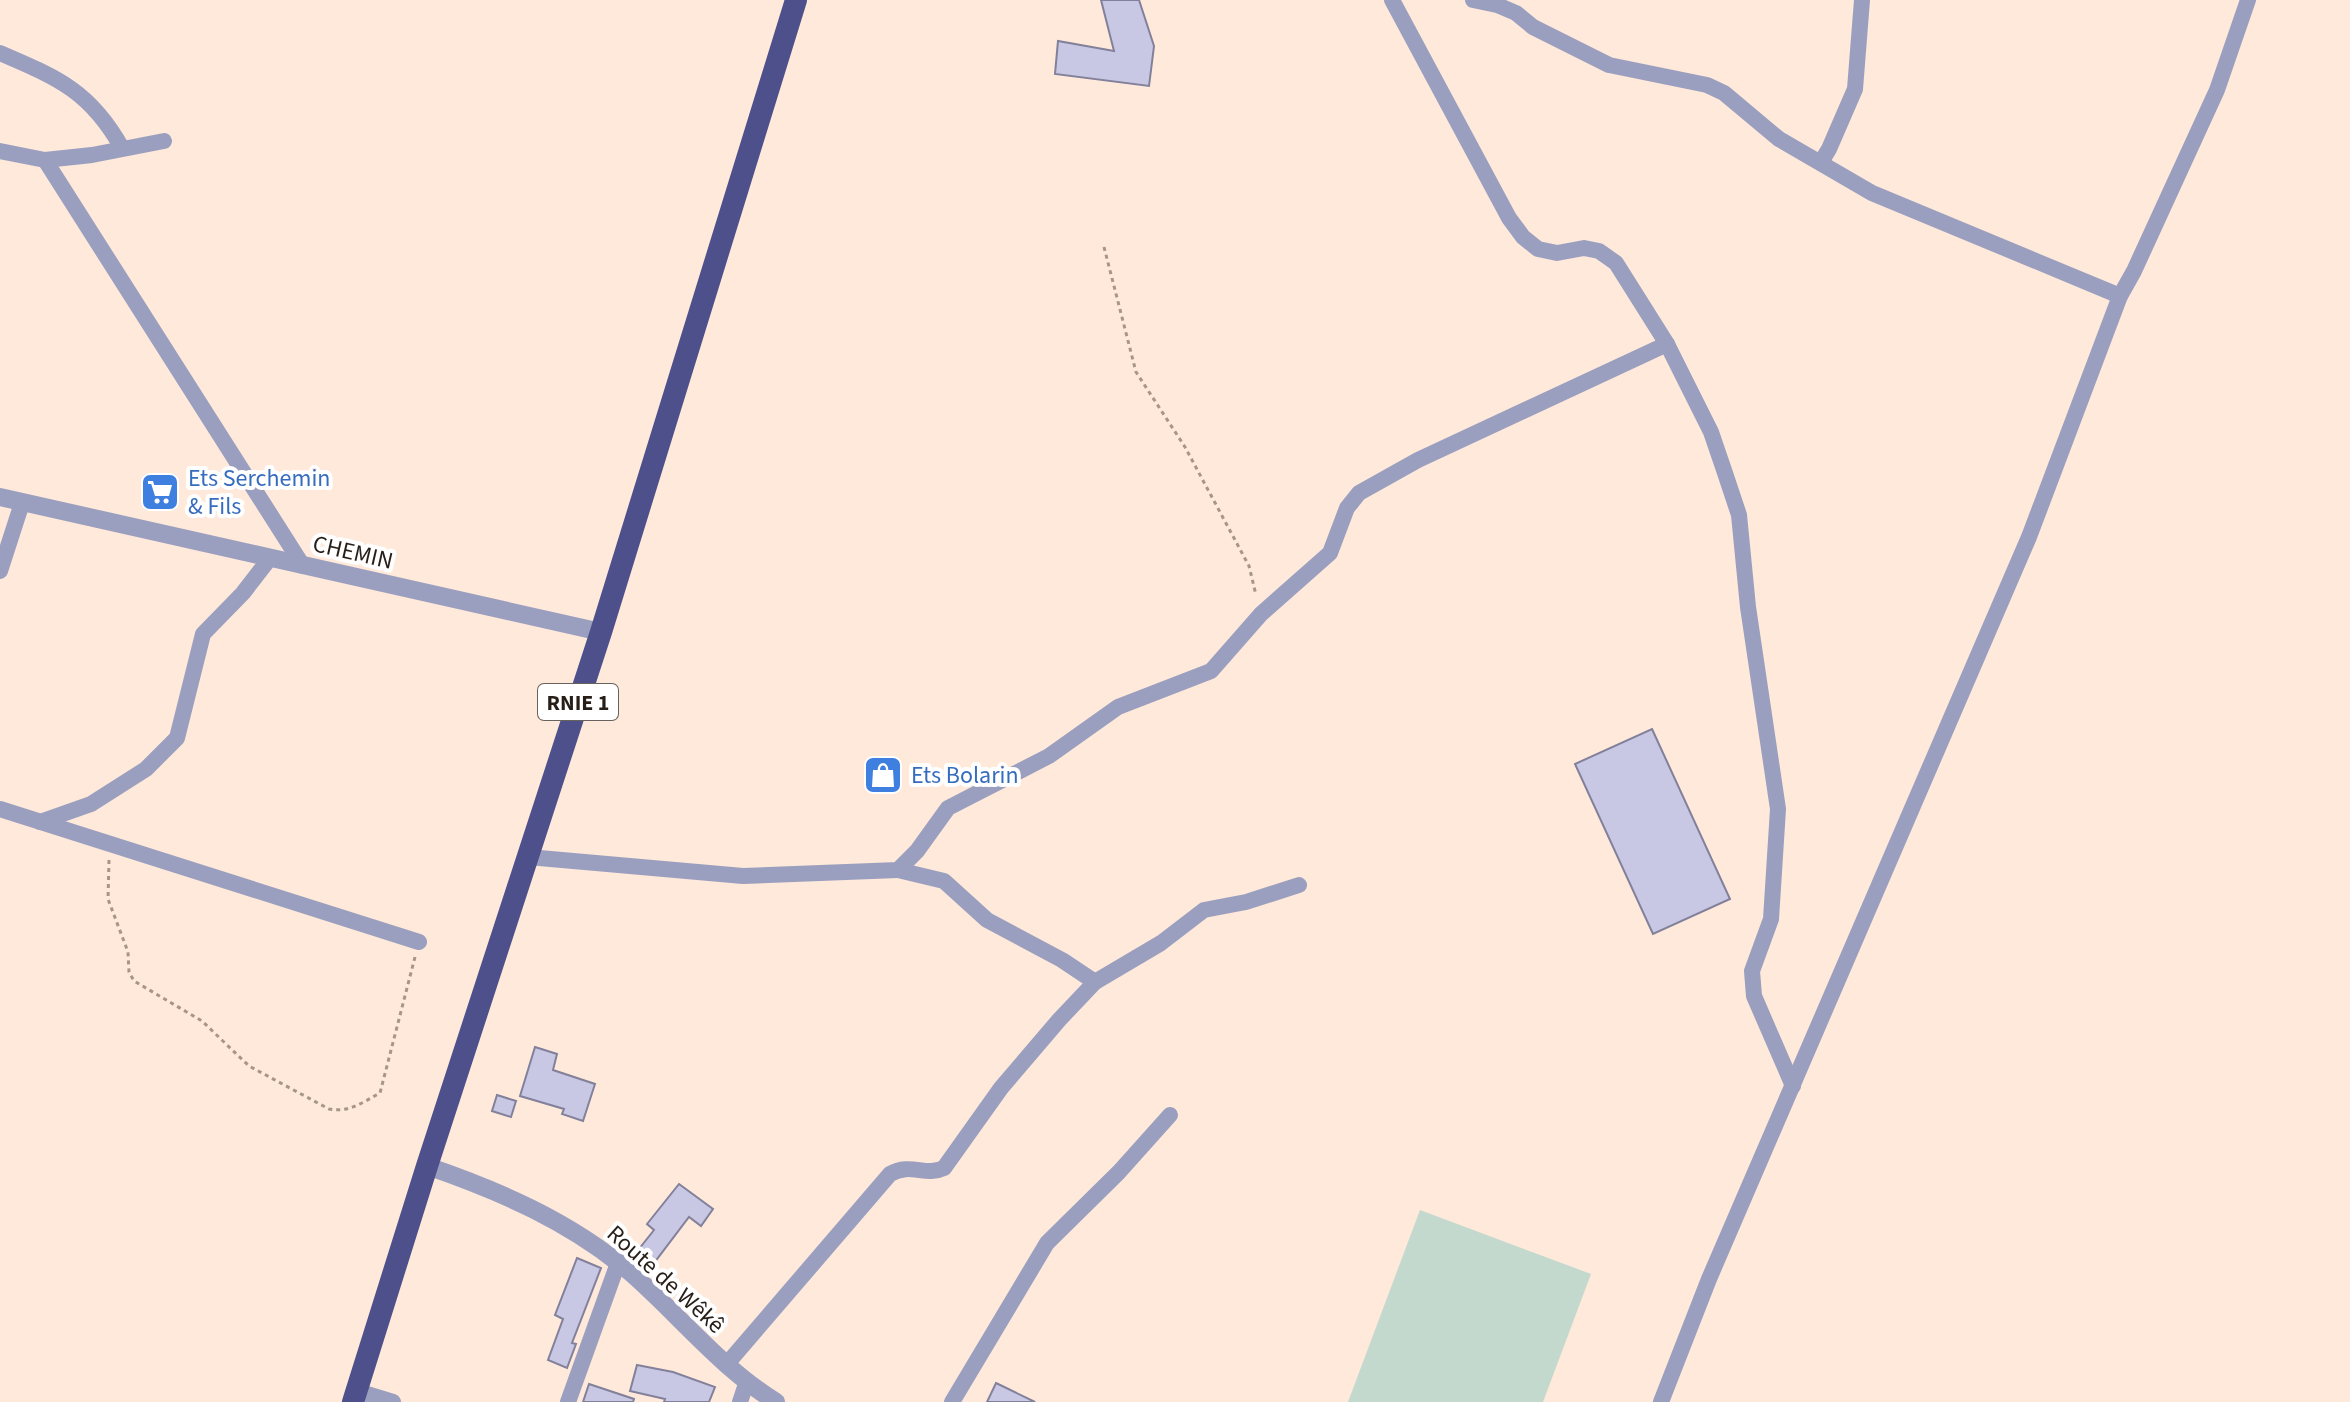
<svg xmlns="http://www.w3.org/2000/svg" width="2350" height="1402" viewBox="0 0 2350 1402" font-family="'Source Sans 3',sans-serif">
  <rect width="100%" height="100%" fill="#fee9da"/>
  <path fill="#c4d9cd" d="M1420,1210l171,64 -48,128h-195z"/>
  <g fill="#c9c8e4" stroke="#82809a" stroke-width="2">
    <path d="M1101,0h38l15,46 -5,40 -94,-12 3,-33 56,10z"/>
    <path d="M1652,729l78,170 -77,35 -78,-170z"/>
    <path d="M535,1047l22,7 -4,16 42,14 -12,37 -21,-7 2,-5 -44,-13z"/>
    <path d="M497,1095l19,6 -5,16 -19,-6z"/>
    <path d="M679,1184l34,25 -12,17 -12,-9 -38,50 -16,-13 19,-24 -7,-6z"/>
    <path d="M577,1258l24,10 -29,75 4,1 -9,24 -19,-8 15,-41 -8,-4z"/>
    <path d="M637,1365l36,7 42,15 -6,15h-45l1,-3 -35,-8z"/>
    <path d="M996,1383l39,19h-48z"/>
    <path d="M589,1384l45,15 -1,3h-50z"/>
  </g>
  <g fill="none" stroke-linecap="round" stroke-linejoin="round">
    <g stroke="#a6968a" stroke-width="3" stroke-dasharray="4 4" stroke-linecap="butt">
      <path d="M1104,247l32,125 49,75 64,119 7,29"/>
      <path d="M109,860l-1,39 20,53 1,20 5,9 68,40 47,45 80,43c20,4 34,-7 51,-16l35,-136"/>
    </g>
    <g stroke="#9b9fbf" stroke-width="16">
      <path d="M1392,0l117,218 14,19 15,12 19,4 27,-5 15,3 17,12 51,81 44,88 14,41 14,42 9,92 30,202 -7,110 -19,52 2,25 39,90"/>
      <path d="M1473,0l24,5 19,8 17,14 76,38 98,20 17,8 55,46 93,54 248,103"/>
      <path d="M0,53c58,25 90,38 122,95"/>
      <path d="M0,151l45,9 47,-5 72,-14"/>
      <path d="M45,160l258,406"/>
      <path d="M1821,162l8,-13 26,-60 7,-89"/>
      <path d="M0,571l22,-68"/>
      <path d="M0,809l419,133"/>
      <path d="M40,822l51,-18 55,-35 31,-31 26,-104 40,-41 27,-35"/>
      <path d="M528,857l215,19 155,-6 19,-19 31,-43 101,-52 69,-49 93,-36 50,-57 69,-61 17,-45 12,-15 59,-33 249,-116"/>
      <path d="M898,870l46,11 43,39 75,40 33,22"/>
      <path d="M726,1365l164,-191c21,-12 35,3 54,-6l57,-80 58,-68 36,-38 66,-39 43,-33 42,-8 53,-17"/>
      <path d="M357,1391l36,11"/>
      <path d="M568,1402l50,-139"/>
      <path d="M740,1402l7,-21"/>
      <path d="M952,1402l95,-159 72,-71 51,-57"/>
      <path d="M1661,1402l48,-123 320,-742 91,-241 14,-25 83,-181 31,-90"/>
    </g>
    <g stroke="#9b9fbf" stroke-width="18">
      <path d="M0,497l601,135"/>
      <path d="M427,1166c73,25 144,56 204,107 49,43 89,94 145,129"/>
    </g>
    <path stroke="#4e508c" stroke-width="22" d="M353,1402l74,-236 174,-534 195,-632"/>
  </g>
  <defs>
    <symbol id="supermarket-square" viewBox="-11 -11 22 22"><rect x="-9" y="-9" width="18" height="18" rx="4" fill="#3f7fe0" stroke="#fff"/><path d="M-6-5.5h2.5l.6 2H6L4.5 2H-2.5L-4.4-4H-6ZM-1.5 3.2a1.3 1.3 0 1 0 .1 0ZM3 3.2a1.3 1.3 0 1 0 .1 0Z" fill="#fff"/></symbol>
    <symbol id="shop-square" viewBox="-11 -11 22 22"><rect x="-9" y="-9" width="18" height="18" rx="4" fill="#3f7fe0" stroke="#fff"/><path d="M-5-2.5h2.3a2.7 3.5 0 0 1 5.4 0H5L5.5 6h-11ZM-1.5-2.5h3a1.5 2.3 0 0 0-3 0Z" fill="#fff"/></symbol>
  </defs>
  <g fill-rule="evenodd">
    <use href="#supermarket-square" x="138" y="470" width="44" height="44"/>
    <use href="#shop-square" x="861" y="753" width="44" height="44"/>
  </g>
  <g text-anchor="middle" stroke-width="8" stroke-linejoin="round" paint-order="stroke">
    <rect fill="#fff" stroke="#68625d" stroke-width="2" x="538" y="684" width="80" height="36" rx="6"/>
    <g font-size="22" font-weight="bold" fill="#271e17">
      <text x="578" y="710">RNIE 1</text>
    </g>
    <g font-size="24" fill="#366cbe" stroke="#fff" text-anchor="start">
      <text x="188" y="486">Ets Serchemin<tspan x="188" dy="28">&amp; Fils</tspan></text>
      <text x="911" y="783">Ets Bolarin</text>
    </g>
    <g font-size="24" fill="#271e17" stroke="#fff">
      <text transform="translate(353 552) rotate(13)" y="8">CHEMIN</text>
      <text transform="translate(666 1279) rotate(42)" y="8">Route de Wêkê</text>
    </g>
  </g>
</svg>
